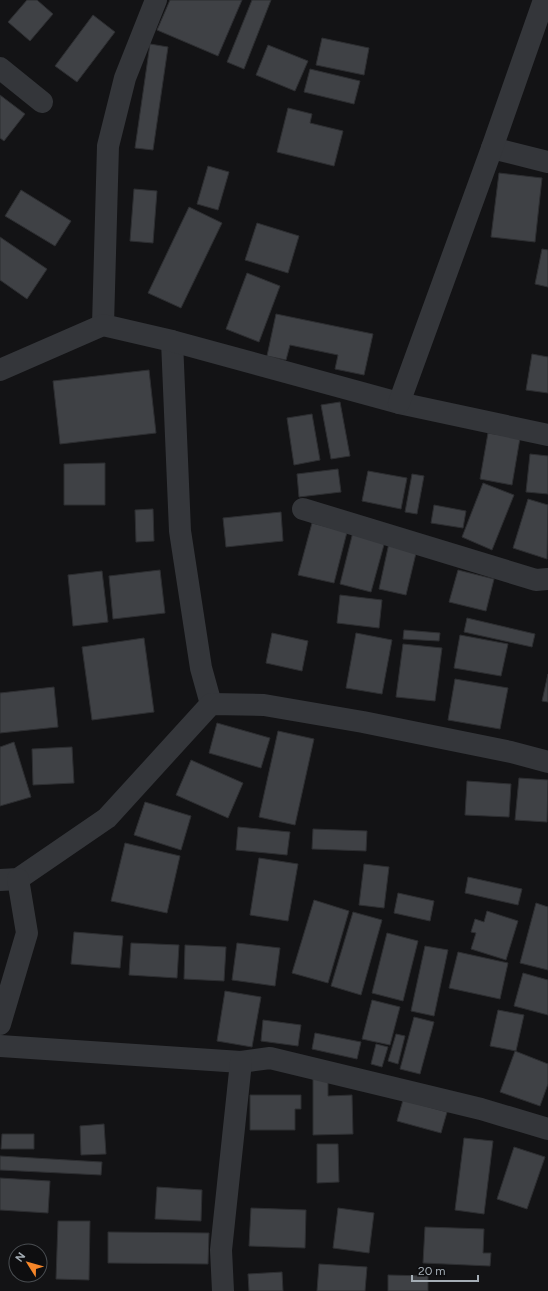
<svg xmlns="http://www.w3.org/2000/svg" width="548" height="1291" viewBox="0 0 548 1291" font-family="Figtree,sans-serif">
  <rect width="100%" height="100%" fill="#131315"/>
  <g fill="#3f4145" stroke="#2d2e31">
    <path d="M27,0h10l16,14 -23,27 -22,-19z"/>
    <path d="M170,0h72l-24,56 -61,-26z"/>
    <path d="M252,0h19l-27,69 -17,-7z"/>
    <path d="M93,15l22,17 -38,50 -22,-16z"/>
    <path d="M322,38l47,10 -5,27 -48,-10z"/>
    <path d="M150,44l18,3 -15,103 -18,-2z"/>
    <path d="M268,45l40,16 -13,30 -39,-16z"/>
    <path d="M310,69l50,12 -6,23 -50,-12z"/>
    <path d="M0,95l25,19 -21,27 -4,-3z"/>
    <path d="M288,108l24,6 -2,9 33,8 -9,35 -57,-14z"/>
    <path d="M208,166l21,6 -11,38 -21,-6z"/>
    <path d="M499,173l43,5 -7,64 -44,-5z"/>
    <path d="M134,189l23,2 -4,52 -23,-2z"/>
    <path d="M21,190l50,31 -16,25 -50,-30z"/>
    <path d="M189,207l33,16 -41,85 -33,-15z"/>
    <path d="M257,223l42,13 -11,37 -43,-13z"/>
    <path d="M0,237l47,32 -20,30 -27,-19z"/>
    <path d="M542,249l6,1v37l-13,-3z"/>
    <path d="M247,273l33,13 -21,56 -33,-13z"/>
    <path d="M276,314l97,20 -9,41 -29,-6 3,-14 -48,-10 -4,15 -19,-4z"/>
    <path d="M532,354l16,3v36l-22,-3z"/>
    <path d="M149,370l7,63 -96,11 -7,-63z"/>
    <path d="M340,402l10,54 -19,3 -10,-54z"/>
    <path d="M312,414l8,46 -26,5 -7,-47z"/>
    <path d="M488,433l32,5 -8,47 -32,-6z"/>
    <path d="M530,454l18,2v38l-22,-2z"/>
    <path d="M105,463v42h-41v-41z"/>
    <path d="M338,469l3,23 -42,5 -2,-23z"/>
    <path d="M368,471l39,7 -6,31 -39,-8z"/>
    <path d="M412,474l12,2 -7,38 -12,-2z"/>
    <path d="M483,483l31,12 -22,55 -30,-13z"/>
    <path d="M528,499l20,6 -1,54 -34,-11z"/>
    <path d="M434,505l32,6 -3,17 -32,-5z"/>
    <path d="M153,509l1,32 -18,1 -1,-32z"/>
    <path d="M281,512l2,29 -57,6 -3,-29z"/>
    <path d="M312,523l35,9 -13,51 -36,-8z"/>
    <path d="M353,532l32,9 -14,51 -31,-8z"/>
    <path d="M389,543l28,6 -11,46 -27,-6z"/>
    <path d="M160,570l5,43 -52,6 -4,-43z"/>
    <path d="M458,570l36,9 -8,32 -37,-9z"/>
    <path d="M102,571l6,51 -35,4 -5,-51z"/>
    <path d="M340,595l42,5 -3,28 -42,-5z"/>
    <path d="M467,618l68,16 -3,13 -68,-15z"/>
    <path d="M404,630l36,3 -1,8 -36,-2z"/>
    <path d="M272,633l36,8 -6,30 -36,-8z"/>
    <path d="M356,633l36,7 -10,54 -36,-6z"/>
    <path d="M460,635l48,9 -7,32 -47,-8z"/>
    <path d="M144,638l10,74 -62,8 -10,-73z"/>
    <path d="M403,644l39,4 -7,53 -39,-4z"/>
    <path d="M548,674v28l-6,-1z"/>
    <path d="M455,679l53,9 -8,41 -52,-9z"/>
    <path d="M54,687l4,40 -58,6v-40z"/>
    <path d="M217,723l53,15 -9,30 -52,-15z"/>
    <path d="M278,731l36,8 -19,86 -36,-8z"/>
    <path d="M14,742l17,55 -31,9v-59z"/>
    <path d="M72,747l2,36 -41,2 -1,-36z"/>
    <path d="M191,760l52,23 -15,35 -52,-23z"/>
    <path d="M519,778l29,2 -1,42 -32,-2z"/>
    <path d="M467,781l44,3 -2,33 -44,-2z"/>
    <path d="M145,802l46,14 -10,34 -47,-15z"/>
    <path d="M238,827l52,5 -3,23 -51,-5z"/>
    <path d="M313,829l54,2 -1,20 -54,-2z"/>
    <path d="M125,843l55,13 -13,57 -56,-12z"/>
    <path d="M259,858l39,6 -10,57 -38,-6z"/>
    <path d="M364,864l25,3 -5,41 -25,-3z"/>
    <path d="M468,877l54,12 -4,16 -53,-12z"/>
    <path d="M398,893l36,8 -4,20 -36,-8z"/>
    <path d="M314,900l35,11 -21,72 -36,-10z"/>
    <path d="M536,903l12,4v63l-28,-7z"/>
    <path d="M487,911l31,10 -12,39 -35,-11 5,-16 -5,-1 4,-13 9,3z"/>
    <path d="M353,912l29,8 -21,75 -30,-9z"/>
    <path d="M74,932l49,4 -3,32 -49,-4z"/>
    <path d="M387,933l31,8 -15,60 -31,-8z"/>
    <path d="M131,943l48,2 -2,33 -48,-3z"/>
    <path d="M237,943l43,5 -5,38 -43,-6z"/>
    <path d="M185,945l41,2 -2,34 -40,-2z"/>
    <path d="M425,946l23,4 -14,66 -23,-5z"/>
    <path d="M458,952l50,11 -8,36 -51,-11z"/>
    <path d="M523,973l25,7v35l-34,-9z"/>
    <path d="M225,991l36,6 -9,50 -35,-6z"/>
    <path d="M372,1000l28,7 -10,38 -28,-6z"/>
    <path d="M498,1010l26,5 -8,36 -26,-5z"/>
    <path d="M414,1017l20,5 -14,52 -20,-5z"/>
    <path d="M263,1020l38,5 -3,21 -37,-5z"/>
    <path d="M315,1033l46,9 -4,17 -45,-10z"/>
    <path d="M396,1034l9,2 -7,28 -10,-3z"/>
    <path d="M376,1044l12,3 -6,20 -11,-3z"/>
    <path d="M515,1051l33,13v20l-8,22 -40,-14z"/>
    <path d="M313,1079h15v17l24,-1 1,39 -40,1z"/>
    <path d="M250,1095h51v14h-6v21h-45z"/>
    <path d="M403,1100l44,12 -6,21 -44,-12z"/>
    <path d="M104,1124l2,30 -25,1 -1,-29z"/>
    <path d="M2,1134h32v15h-33z"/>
    <path d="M464,1138l29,3 -9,73 -29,-4z"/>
    <path d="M317,1144h21l1,38 -22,1z"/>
    <path d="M514,1147l31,10 -18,52 -30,-10z"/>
    <path d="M0,1156l102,6 -1,13 -101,-5z"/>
    <path d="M0,1178l50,3 -2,32 -48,-3z"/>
    <path d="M157,1187l45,3 -1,31 -46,-2z"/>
    <path d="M251,1208l55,2 -1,38 -56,-2z"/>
    <path d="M338,1208l36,5 -5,40 -36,-5z"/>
    <path d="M58,1221h32l-1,59 -33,-1z"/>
    <path d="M425,1227l59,2 -1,24h8l-1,13 -67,-3z"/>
    <path d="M108,1232l101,1 -1,31 -100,-1z"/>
    <path d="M319,1264l48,3 -2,24h-48z"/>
    <path d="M282,1272l1,19h-34l-1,-17z"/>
    <path d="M388,1275l40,1v15h-40z"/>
  </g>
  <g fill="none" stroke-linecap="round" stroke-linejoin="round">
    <g stroke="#34363a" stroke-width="22">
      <path d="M0,68l42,34"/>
      <path d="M492,148l56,14"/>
      <path d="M103,325l5,-179 17,-68 31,-78"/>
      <path d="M172,341l8,190 21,137 10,36"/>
      <path d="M0,370l103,-45 69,16 227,62 149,32"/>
      <path d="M399,403l93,-255 52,-148"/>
      <path d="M303,509l233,71 12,-1"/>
      <path d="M0,880l18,-1 89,-61 104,-114 53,1 99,17 148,30 37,10"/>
      <path d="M0,1024l27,-91 -9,-54"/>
      <path d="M0,1046l241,16 29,-4 211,51 67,20"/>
      <path d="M223,1291l-2,-41 20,-188"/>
    </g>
  </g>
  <g transform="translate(28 1263) rotate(307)"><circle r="19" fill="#0e0e10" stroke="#4a4e52"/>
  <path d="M0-3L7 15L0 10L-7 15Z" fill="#f68629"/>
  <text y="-6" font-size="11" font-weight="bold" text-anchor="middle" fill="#a4adb5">N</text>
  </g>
  <path d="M412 1275v6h66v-6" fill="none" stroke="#a4adb5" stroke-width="2"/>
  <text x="418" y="1275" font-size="12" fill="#a4adb5" stroke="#0e0e10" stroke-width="3" paint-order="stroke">20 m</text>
</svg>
